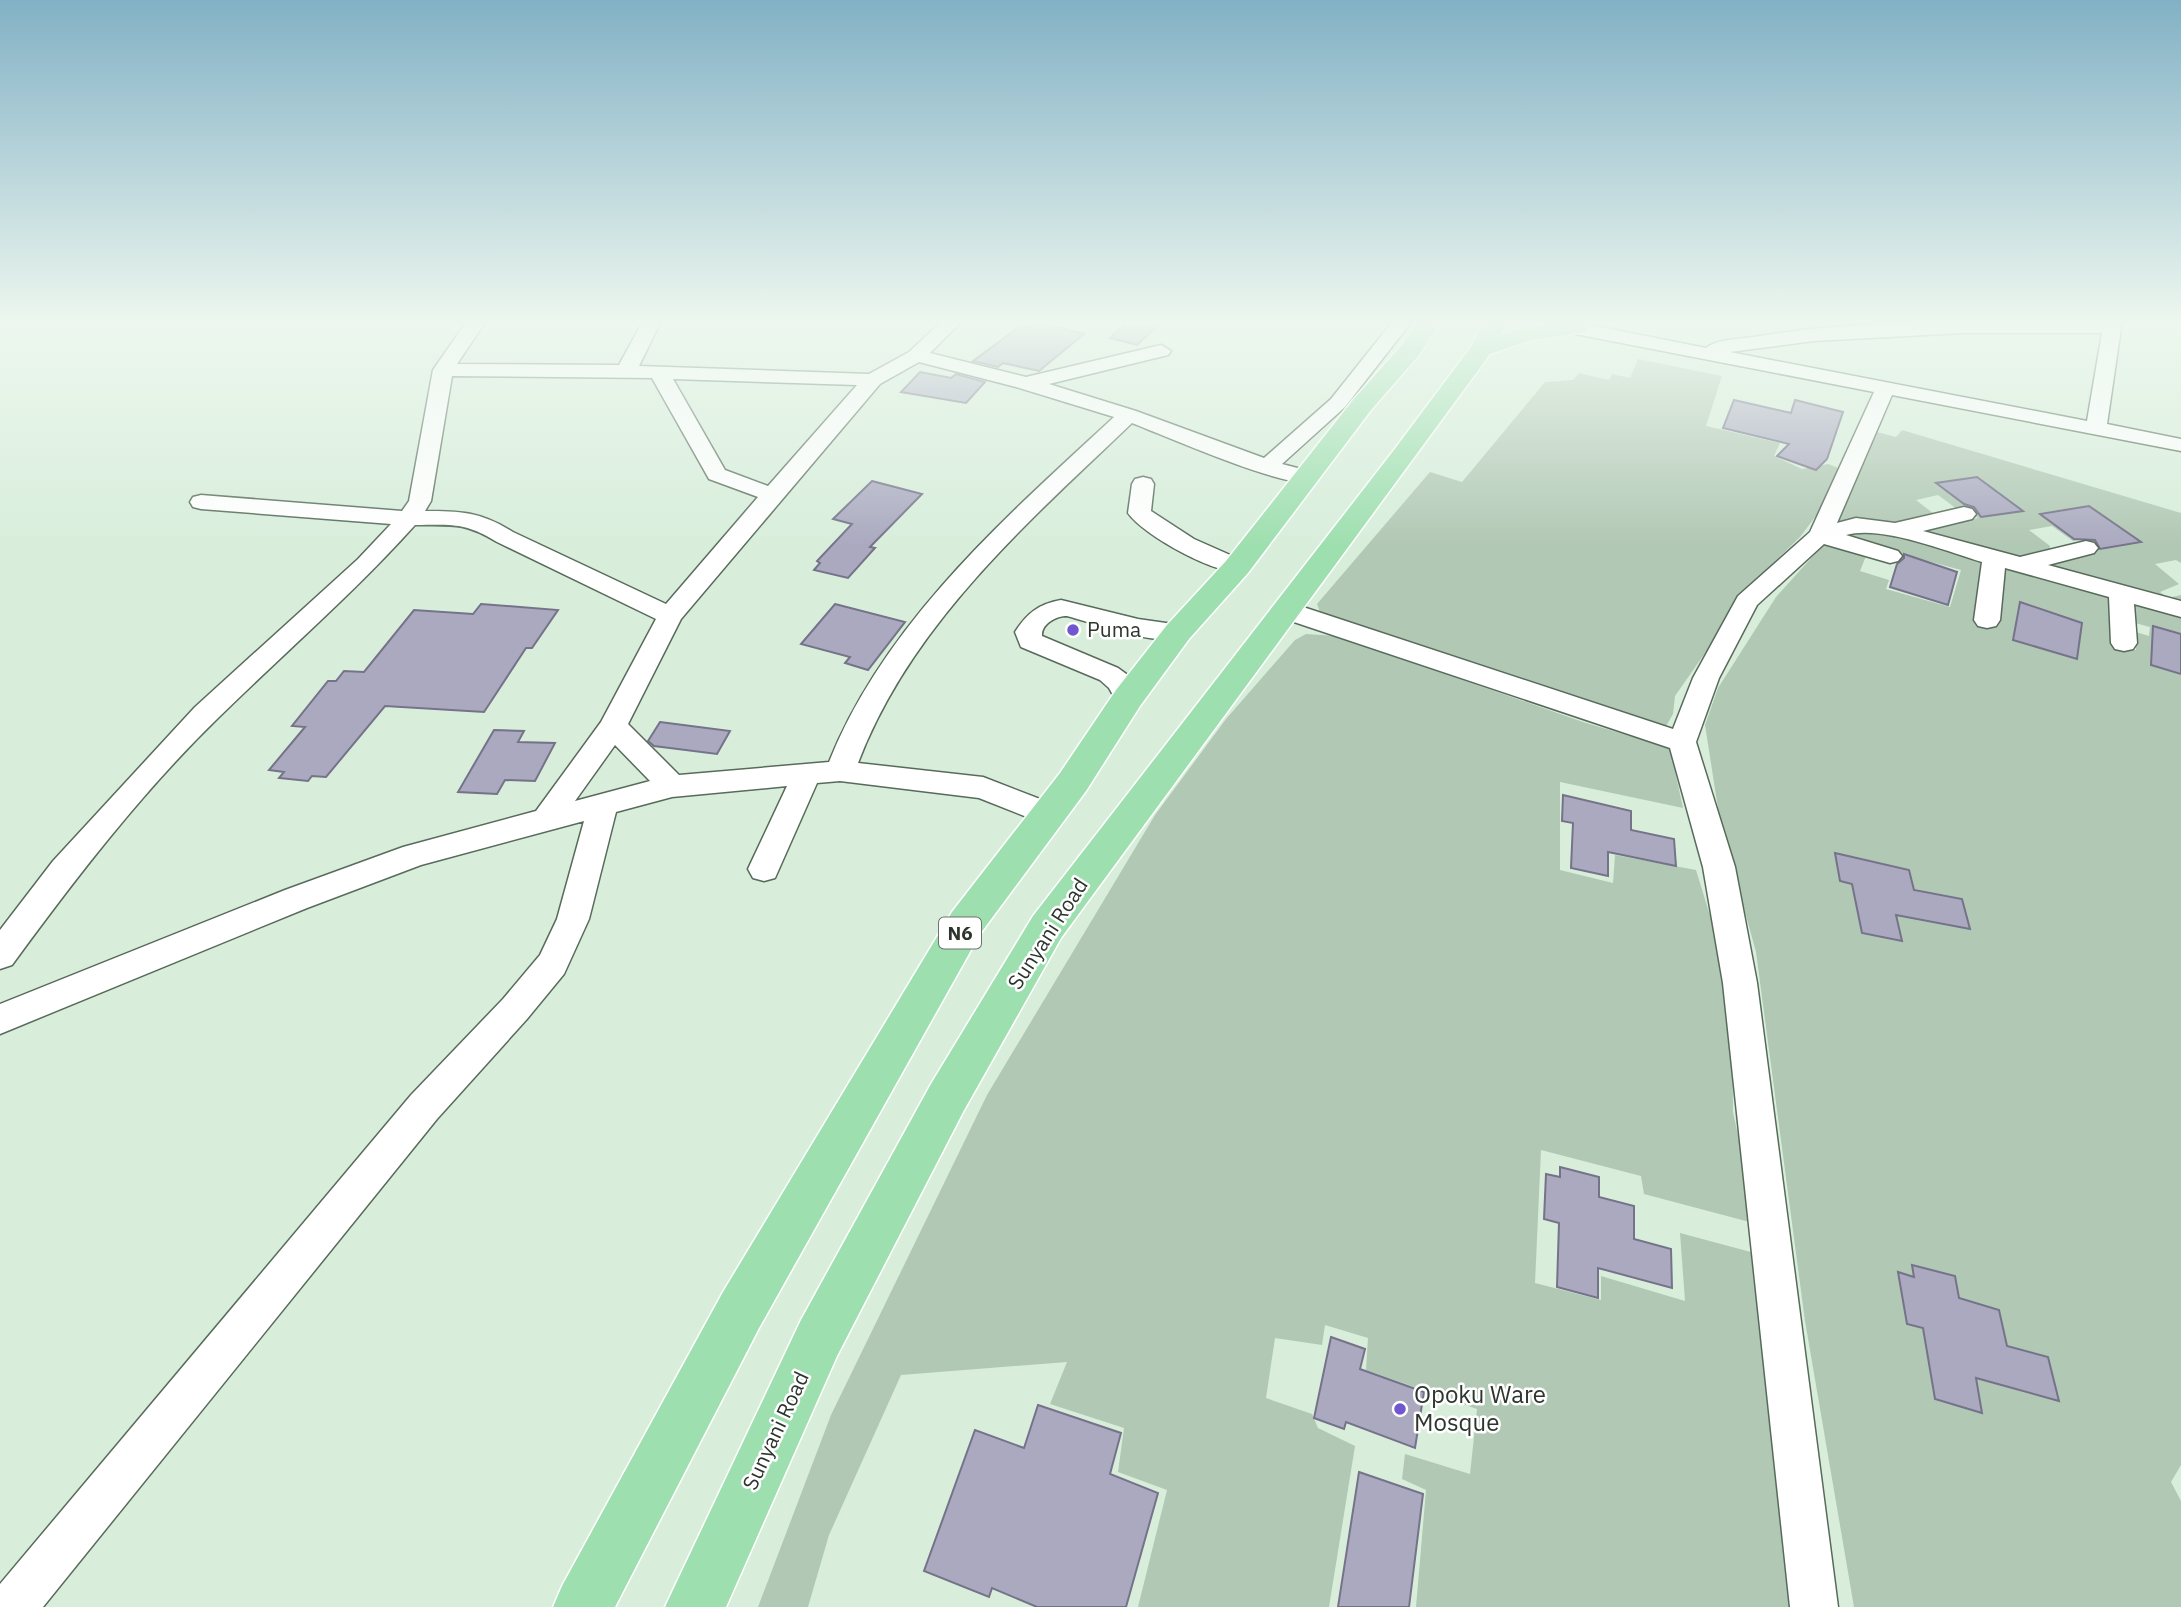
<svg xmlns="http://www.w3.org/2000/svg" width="2181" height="1607" viewBox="0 0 2181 1607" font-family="'IBM Plex Sans',sans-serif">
  <rect width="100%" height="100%" fill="#d8eedb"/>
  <g fill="#b1c8b4" fill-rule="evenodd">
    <path d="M1638,359l84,17 -16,50 74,17 -6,13 28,13 26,-5 16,6 -19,34 -25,33 -44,43 -81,116 -2,18 -8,14 -344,-113 -4,-11 113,-132 32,10 83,-100 28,-2 6,-7 30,7 3,-6 18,4z"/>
    <path d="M1902,430l279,83v50l-5,-3 -21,4 24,20 -19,8 8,6 13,-3v870l-10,17 10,19v106h-327l-49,-286 -49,-369 -36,-131 -15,-96 13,-37 58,-91 47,-52 7,-3 38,9 -8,20 29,9 -3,9 64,18 11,-37 -119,-32 -10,-14 45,-92 19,5zM1938,495l19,14 7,-1 14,10 -51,10 7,-14 -18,-14zM2052,526l21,15 7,-1 18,12 -53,11 -12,-9 17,-4v-4l-21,-16zM2115,601l20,5v17l15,4 -1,9 -13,-4v18l-22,-6z"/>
    <path d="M1306,634l31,2 246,86 87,26 13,60 -123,-26v88l53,13 2,-28 81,15 36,117 1,125 24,112 -113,-30 -3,-18 -100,-26 -6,133 66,17v-24l84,25 -5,-68 82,22 9,80 18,272h-373l10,-117 -24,-11 3,-25 65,20 7,-65 -111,-39 2,-32 -43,-13 -3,20 -47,-7 -9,60 46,16 6,14 37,18 -26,161h-191l29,-117 -49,-18 6,-44 -74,-24 17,-42 -166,13 -72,160 -21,72h-50l73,-192 156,-320 168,-280 71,-96 69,-79z"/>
  </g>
  <g fill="#aaa9c0" stroke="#757389" stroke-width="2">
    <path d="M1128,321h35l-26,24 -27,-7z"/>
    <path d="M1038,322l46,12 -45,37 -36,-8 -5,4 -25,-6 50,-37 7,4z"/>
    <path d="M920,372l31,6 5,-4 29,8 -19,21 -65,-11z"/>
    <path d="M1734,400l57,13 4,-13 48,12 -16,47 -11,11 -39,-14 12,-12 -66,-16z"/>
    <path d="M1977,477l46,34 -42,6 -7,-10 -10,-3 -28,-21z"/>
    <path d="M872,481l50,13 -52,53 5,1 -27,30 -34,-8 6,-7 -3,-2 35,-37 -19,-5z"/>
    <path d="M2089,506l52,36 -41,7 -5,-9 -21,-1 -34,-25z"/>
    <path d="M1904,554l53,18 -9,33 -58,-18 7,-23 7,-6z"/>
    <path d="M2020,602l62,21 -5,36 -64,-19z"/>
    <path d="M481,604l77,6 -26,38h-6l-42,64 -99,-6 -59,71 -14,-1 -4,5 -29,-3 5,-6 -15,-2 36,-43 -13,-1 36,-45h8l8,-10 20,1 50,-62 59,4z"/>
    <path d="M835,604l70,18 -37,48 -23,-7 5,-6 -49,-13z"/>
    <path d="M2153,626l28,8v40l-30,-9z"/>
    <path d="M660,722l70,9 -13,23 -63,-8 -6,-5z"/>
    <path d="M494,730l30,1 -6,11 37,1 -20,38 -30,-1 -8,14 -39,-2z"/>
    <path d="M1563,795l68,16v19l43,9 2,27 -68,-14v24l-37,-8 2,-45 -11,-2z"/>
    <path d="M1835,853l74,17 5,20 48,9 8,30 -74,-14 6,26 -40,-8 -10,-49 -12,-3z"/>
    <path d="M1560,1167l39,10v20l35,9v33l37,10 1,39 -74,-20v30l-41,-11 2,-64 -15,-4 2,-45 14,3z"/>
    <path d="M1912,1265l43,11 4,22 40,12 8,36 41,11 11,44 -83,-23 6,35 -47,-14 -12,-71 -16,-4 -9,-52 16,5z"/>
    <path d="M1331,1337l34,12 -5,20 64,23 -9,56 -69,-26 -2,7 -30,-11z"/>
    <path d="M1038,1405l83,28 -11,41 48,19 -32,114h-89l-45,-19 -3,9 -65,-26 51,-141 49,18z"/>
    <path d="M1359,1472l64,22 -14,113h-71z"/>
  </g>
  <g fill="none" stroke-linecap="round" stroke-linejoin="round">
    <defs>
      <g id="minor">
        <path d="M467,321h19l-29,43 162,1 24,-44h18l-22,45 230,8 40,-22 33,-31h20l-32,32 96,24 135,-32 10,6 -3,4 -119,29 87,27 128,47 67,-59 62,-78h19l-67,86 -63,57 31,8 3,5 -3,5c-28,7 -147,-46 -181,-59 -104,99 -222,202 -274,340l125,14 75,29 4,8 -4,8 -11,3 -68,-27 -139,-17 -23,2 -42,95 -11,3 -11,-3 -5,-9 39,-83 -115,11 -56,15 -27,107 -25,55 -37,45 -90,100 -394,488h-43v-23l411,-489 92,-96 37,-44 17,-36 27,-98 -163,44 -114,43 -307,126v-30l285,-114 118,-43 133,-36 65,-89 55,-103 -159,-77c-33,-20 -45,-17 -82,-17 -62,69 -132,129 -198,194 -76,74 -142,160 -205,246l-12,4v-39l53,-69 142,-154 163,-148 33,-35 -190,-15 -8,-2 -3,-5 3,-5 8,-2 201,16 7,-10 24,-131zM919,362l97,25 98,30c-108,100 -229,205 -285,345l-150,13 -51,-51 53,-105 199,-235zM452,376l200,2 57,101 49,18 -92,107 -153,-72c-32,-20 -51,-21 -88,-21l6,-10zM673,379l184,6 -89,101 -43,-16zM615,745l35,36 -75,20z"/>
        <path d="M1530,321h40l136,27c11,-9 33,-9 47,-11 119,-20 245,-16 363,-16l5,7 -14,96 74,15v12l-289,-56 -55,128 19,-5 39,5 69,-16 8,2 4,5 -4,5 -49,12 97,26 66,-16 8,2 4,5 -4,5 -46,12 133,36v16l-47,-13 3,39 -4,6 -9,2 -9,-2 -4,-6 -2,-46 -104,-29 -5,52 -4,6 -9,2 -9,-2 -4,-6 8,-58c-37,-11 -100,-37 -136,-27l52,16 4,5 -4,5 -8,2 -66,-19 -67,61 -38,73 -23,64 39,125 22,116 81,624h-48l-67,-624 -20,-116 -33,-119 -394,-132 -4,-6 4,-6 9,-2 9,2 379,125 20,-51 45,-82 72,-64 64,-140 -335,-65zM1963,333h139l-15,88 -357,-69 84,-11z"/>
        <path d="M1143,477l8,2 3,5 -3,27 43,28 52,23 3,5 -3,5c-26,6 -103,-37 -118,-59l4,-29 3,-5z"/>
        <path d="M1061,600l77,19 49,7 4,6 -4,6c-33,8 -87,-13 -120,-22 -11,0 -26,8 -25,20l76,32 11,8 13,22 -4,6 -10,3 -10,-3 -9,-16 -9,-8 -79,-33 -6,-15c12,-19 24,-28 46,-32z"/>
      </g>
      <g id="major">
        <path d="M1418,321h23l-22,34 -48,55 -123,163 -59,66 -49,67 -54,85 -106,143 -221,394 -144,279h-62l9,-21 161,-294 229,-380 108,-139 56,-83 51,-65 59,-64 127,-161 49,-55z"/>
        <path d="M1485,321h23l-7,14c26,-9 57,-16 84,-13l4,5 -4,5 -57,9 -38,13 -429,584 -98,174 -126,244 -111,251h-61l136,-287 130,-236 102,-168 361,-466 77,-103z"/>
      </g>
    </defs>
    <use href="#minor" stroke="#586b5b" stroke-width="3"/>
    <use href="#major" stroke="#fff" stroke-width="3"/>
    <use href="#minor" fill="#fff" fill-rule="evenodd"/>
    <use href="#major" fill="#9edfaf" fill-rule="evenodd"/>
  </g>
  <linearGradient id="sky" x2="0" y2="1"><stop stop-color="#82b1c5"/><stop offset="0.59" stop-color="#edf7ef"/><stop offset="1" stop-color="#edf7ef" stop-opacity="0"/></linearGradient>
  <rect width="2181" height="546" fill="url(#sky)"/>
  <g fill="#7056d0" stroke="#fff" stroke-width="2.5">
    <circle cx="1073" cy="630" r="7"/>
    <circle cx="1400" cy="1409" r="7"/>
  </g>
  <g text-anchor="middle" stroke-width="5" stroke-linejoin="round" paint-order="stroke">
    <rect fill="#fff" stroke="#6c726d" stroke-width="2" x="939" y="917.5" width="42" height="31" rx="5"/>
    <g font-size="19" font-weight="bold" fill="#2d352e">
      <text x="960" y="940">N6</text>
    </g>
    <g font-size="21" fill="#2d352e" stroke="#fff" text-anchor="start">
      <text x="1087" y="637">Puma</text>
    </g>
    <g font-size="21" fill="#2d352e" stroke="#fff">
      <text transform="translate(1048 934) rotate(-57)" y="7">Sunyani Road</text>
      <text transform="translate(776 1431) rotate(-65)" y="7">Sunyani Road</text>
    </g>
    <g font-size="24" fill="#2d352e" stroke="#fff" text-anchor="start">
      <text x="1414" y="1403">Opoku Ware<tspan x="1414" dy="28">Mosque</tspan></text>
    </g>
  </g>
</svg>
